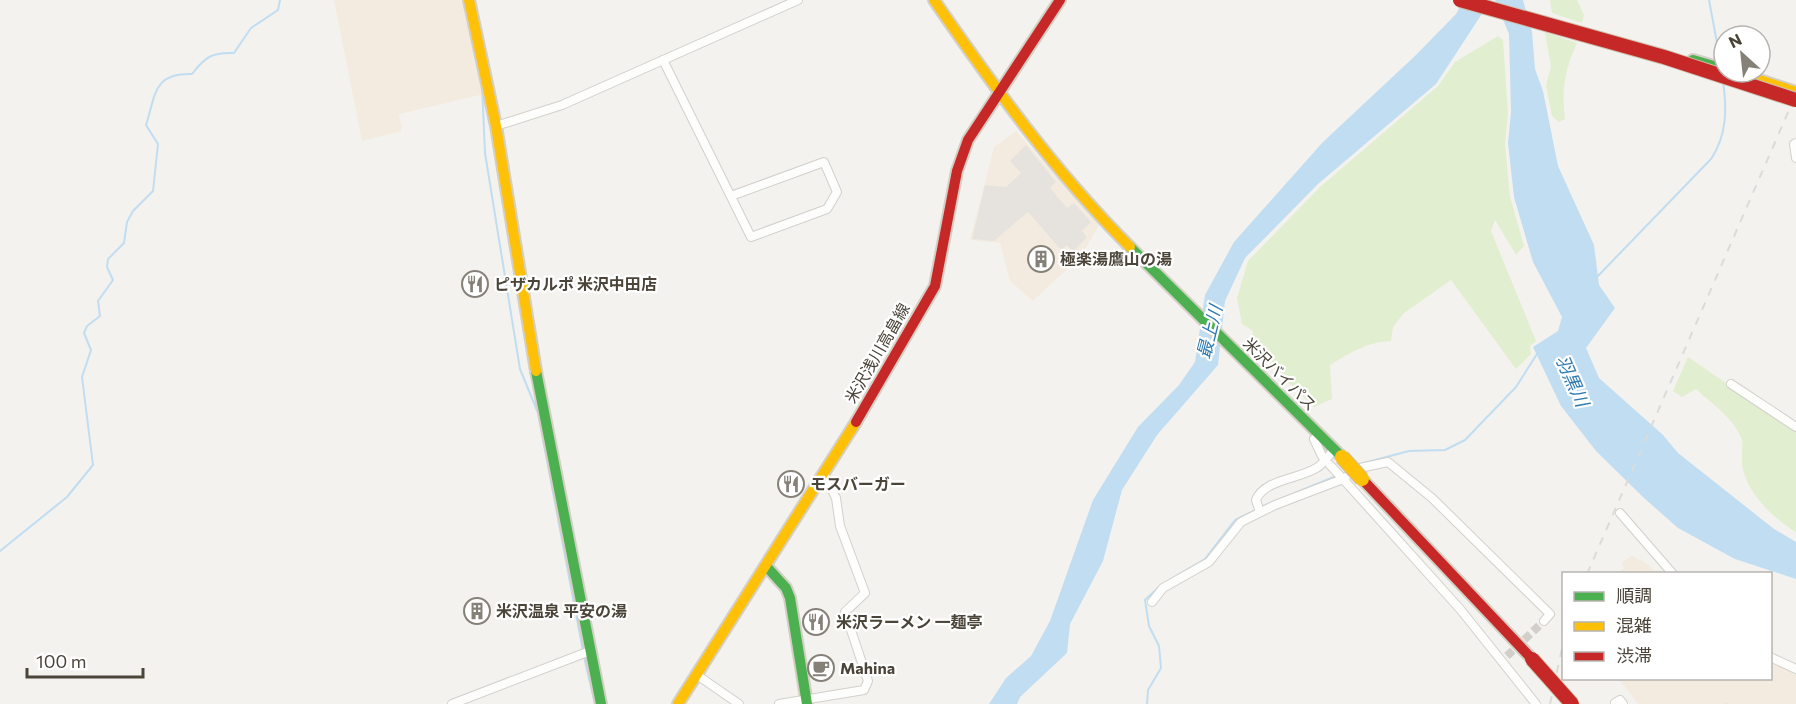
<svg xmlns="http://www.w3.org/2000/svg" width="1796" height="704" viewBox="0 0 1796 704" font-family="Commissioner,'Noto Sans JP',sans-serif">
  <rect width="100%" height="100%" fill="#f4f2ee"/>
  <g fill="#f3ebdf">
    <path d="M334,0h130l20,94 -85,20 3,17 -40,10z"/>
    <path d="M1016,131l83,94 -17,30 -49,46 -23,-20 -10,-38 -30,-3 24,-93z"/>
    <path d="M1632,556l16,8 8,9h-39l7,-5 -2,-6z"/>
    <path d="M1771,660l25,12v32h-158l-19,-25 151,-1z"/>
  </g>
  <g fill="#e1eecf">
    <path d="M1550,0h27l7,15 -2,8 -30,-10z"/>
    <path d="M1545,32l32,11c-12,26 -16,47 -12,76l-6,3 -7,-6 -6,-31 5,-18z"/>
    <path d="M1498,36l5,4 5,73 -3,31 5,53 14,49 -8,9 -21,-35 -4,11 45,110 -6,5 1,8 -15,15 -65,-89 -47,33 -11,14 -2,14c-24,1 -41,12 -61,24l2,34 -18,8 -63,-61 2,-15 -11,-7 -5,-26 11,-37 72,-74 118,-101 17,-24z"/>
    <path d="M1688,357l108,74v101c-23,-14 -50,-39 -54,-68 -1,-8 2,-20 -1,-27 -8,-19 -31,-35 -45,-48l-14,8 -9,-6z"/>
  </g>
  <path fill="#e6e3df" d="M1026,145l30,37 -6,6 17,20 7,-5 17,19 -9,9 5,6 -14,15 -6,-7 -6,5 -33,-38 -34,29 -22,-2 13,-54 21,2 15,-14 -11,-12z"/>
  <g fill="#c0ddf1">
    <path d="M1464,0h27l-55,84 -118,100 -73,74 -20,43 -7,64 -61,70 -35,55 -19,71 -33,63 -3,29 -47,44 -3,7h-28l17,-26 25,-22 19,-35 43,-121 45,-73 41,-42 16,-23 10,-67 29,-53 89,-100 93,-87 40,-41z"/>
    <path d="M1495,0h28l9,32 3,37 8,22 15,75 36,79 5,40 16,23 -29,40 13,30 64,57 15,18 96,76 22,13v37l-61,-20 -57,-31 -34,-30 -48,-47 -35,-45 -28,-59 25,-16 4,-14 -29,-55 -19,-65 -6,-54 3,-31 -2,-78z"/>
  </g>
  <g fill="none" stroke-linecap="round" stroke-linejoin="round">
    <g stroke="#c0ddf1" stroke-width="2">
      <path d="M1709,0l12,64"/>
      <path d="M482,86l3,67 35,216 18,44 45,238"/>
      <path d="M1596,278l115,-119c16,-24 16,-50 12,-78"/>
      <path d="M1360,464l49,-13 36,-1 20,-10 51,-53 21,-33"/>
      <path d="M1261,507l75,-31"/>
      <path d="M0,551l67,-54 26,-32 -11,-88 9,-27 -7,-17 3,-7 13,-10 -2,-15 15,-21 -6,-13 1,-8 16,-16 3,-21 6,-11 20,-20 5,-47 -12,-19c10,-31 7,-52 46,-51 13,-17 20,-22 42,-21l17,-25 27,-18 2,-10"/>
      <path d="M1171,579l34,-20 30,-39 21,-10"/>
      <path d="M584,657l11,47"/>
      <path d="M1147,704l1,-14 13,-22 -2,-22 -10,-20 -4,-26 14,-13"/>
    </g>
    <path stroke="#d2cfca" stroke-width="8" stroke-dasharray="8 4" stroke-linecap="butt" d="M1507,656l37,-35"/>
    <defs>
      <g id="street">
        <path d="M663,60l88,177 76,-28 10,-17 -13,-30 -93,34"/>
        <path d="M496,126l66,-21 236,-105"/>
        <path d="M1796,143l-2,1 2,14"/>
        <path d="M1731,384l65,43"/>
        <path d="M1319,435l-5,4 8,17"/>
        <path d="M1330,465l13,14 3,-2"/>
        <path d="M1360,468l28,-6 44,36 118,116 -6,7"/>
        <path d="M1260,512l-4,-12c8,-21 45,-21 62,-33 6,-4 11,-12 16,-17"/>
        <path d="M1620,513l53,61"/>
        <path d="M1152,602l11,-14 46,-26 32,-40 34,-17 68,-26 117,130 76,95"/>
        <path d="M1770,657l26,12"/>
        <path d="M697,675l42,29"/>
        <path d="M1615,703l5,-3 3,4"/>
        <path d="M452,704l138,-53"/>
        <path d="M779,704l85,-14 4,-9 -23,-69 20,-19 -25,-67 -4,-28 -12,-24"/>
      </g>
      <g id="fast">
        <path d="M1693,60l31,9"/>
        <path d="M1130,247l212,210"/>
        <path d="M536,371l65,333"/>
        <path d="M766,566l20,22 4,10 17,106"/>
      </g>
      <g id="slow">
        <path d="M469,0l27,126 40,245"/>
        <path d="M934,0c60,87 121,172 196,247"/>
        <path d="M1735,72l61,20"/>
        <path d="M678,704l178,-282"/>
      </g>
      <g id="jam">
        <path d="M856,422l79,-136 22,-115 11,-31 92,-140"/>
        <path d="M1362,479l170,180"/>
      </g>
    </defs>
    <use href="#street" stroke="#d2d0cb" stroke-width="10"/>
    <use href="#fast" stroke="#d3cfc5" stroke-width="14"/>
    <use href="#slow" stroke="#d3cfc5" stroke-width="14"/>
    <use href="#jam" stroke="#d3cfc5" stroke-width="14"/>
    <use href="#street" stroke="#fdfdfc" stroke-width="8"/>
    <use href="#fast" stroke="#4caf50" stroke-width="10"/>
    <use href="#slow" stroke="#ffc107" stroke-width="10"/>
    <use href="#jam" stroke="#c62828" stroke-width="10"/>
    <g stroke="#dbdbda" stroke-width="2" stroke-dasharray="8 8" stroke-linecap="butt">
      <path d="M1587,574l209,-480"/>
      <path d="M1550,704l14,-65"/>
      <path d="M1726,704h1"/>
    </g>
    <defs>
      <path id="slow-bridge" d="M1342,457l20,22"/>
      <g id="jam-bridge">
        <path d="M1460,0l204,57 132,43"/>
        <path d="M1532,659l40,45"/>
      </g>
    </defs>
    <use href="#slow-bridge" stroke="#ccbfa9" stroke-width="16" stroke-linecap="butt"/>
    <use href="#jam-bridge" stroke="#ccbfa9" stroke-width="16" stroke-linecap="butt"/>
    <use href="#slow-bridge" stroke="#ffc107" stroke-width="14"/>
    <use href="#jam-bridge" stroke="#c62828" stroke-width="14"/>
  </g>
  <defs>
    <symbol id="building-ring" viewBox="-11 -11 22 22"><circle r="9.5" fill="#fff" stroke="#868178" stroke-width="1.5"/><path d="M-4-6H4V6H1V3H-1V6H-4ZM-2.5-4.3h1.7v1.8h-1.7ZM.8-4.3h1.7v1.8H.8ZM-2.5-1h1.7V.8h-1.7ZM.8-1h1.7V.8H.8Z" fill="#868178"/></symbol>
    <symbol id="restaurant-ring" viewBox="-11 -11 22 22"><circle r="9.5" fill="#fff" stroke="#868178" stroke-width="1.5"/><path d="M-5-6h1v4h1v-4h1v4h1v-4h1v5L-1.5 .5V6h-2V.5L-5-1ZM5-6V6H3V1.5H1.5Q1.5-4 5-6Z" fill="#868178"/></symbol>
    <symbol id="cafe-ring" viewBox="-11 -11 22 22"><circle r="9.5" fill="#fff" stroke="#868178" stroke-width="1.5"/><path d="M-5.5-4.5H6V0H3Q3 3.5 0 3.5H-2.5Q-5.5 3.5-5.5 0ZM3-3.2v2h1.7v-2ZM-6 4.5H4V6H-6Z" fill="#868178"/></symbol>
  </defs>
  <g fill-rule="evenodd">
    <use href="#building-ring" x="1026" y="244" width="30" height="30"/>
    <use href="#restaurant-ring" x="460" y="269" width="30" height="30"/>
    <use href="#restaurant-ring" x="776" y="469" width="30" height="30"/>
    <use href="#building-ring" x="462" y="596" width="30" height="30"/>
    <use href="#restaurant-ring" x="801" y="607" width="30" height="30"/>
    <use href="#cafe-ring" x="806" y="653" width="30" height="30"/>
  </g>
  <g text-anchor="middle" stroke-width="4.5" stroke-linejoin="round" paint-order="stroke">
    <g font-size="16" font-weight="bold" fill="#4b4439" stroke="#fff" text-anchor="start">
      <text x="1060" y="265">極楽湯鷹山の湯</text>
      <text x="494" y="290">ピザカルポ 米沢中田店</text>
      <text x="810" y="490">モスバーガー</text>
      <text x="496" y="617">米沢温泉 平安の湯</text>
      <text x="836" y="628">米沢ラーメン 一麺亭</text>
      <text x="840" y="674">Mahina</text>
    </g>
    <g font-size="16" fill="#4b4439" stroke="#fff">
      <text transform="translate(877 353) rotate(-60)" y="6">米沢浅川高畠線</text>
      <text transform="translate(1280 374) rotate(45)" y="6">米沢バイパス</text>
    </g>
    <g font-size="18" font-style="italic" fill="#2e7ab2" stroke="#fff">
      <text transform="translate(1210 332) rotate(-76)" y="6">最上川</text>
      <text transform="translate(1572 381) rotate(66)" y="6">羽黒川</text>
    </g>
  </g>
  <rect x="1562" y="572" width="210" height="108" fill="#ffffff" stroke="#b7b4b0" stroke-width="1.5"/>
  <rect x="1574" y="592" width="30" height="9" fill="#4caf50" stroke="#b7b4b0" stroke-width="1.5"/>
  <text x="1616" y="602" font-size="18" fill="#4b4439">順調</text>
  <rect x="1574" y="622" width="30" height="9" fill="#ffc107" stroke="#b7b4b0" stroke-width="1.5"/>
  <text x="1616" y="632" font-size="18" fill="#4b4439">混雑</text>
  <rect x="1574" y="652" width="30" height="9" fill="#c62828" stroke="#b7b4b0" stroke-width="1.5"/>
  <text x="1616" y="662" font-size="18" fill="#4b4439">渋滞</text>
  <g transform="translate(1742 54) rotate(333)"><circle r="28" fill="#ffffff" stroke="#b7b4b0" stroke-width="1.5"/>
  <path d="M0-4.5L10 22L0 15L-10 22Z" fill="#868178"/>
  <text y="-9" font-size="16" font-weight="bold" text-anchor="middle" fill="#4b4439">N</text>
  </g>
  <path d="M27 668v9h116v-9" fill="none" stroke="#4b4439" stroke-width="3"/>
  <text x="36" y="668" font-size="18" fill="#4b4439" stroke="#ffffff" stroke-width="4.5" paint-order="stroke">100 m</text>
</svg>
